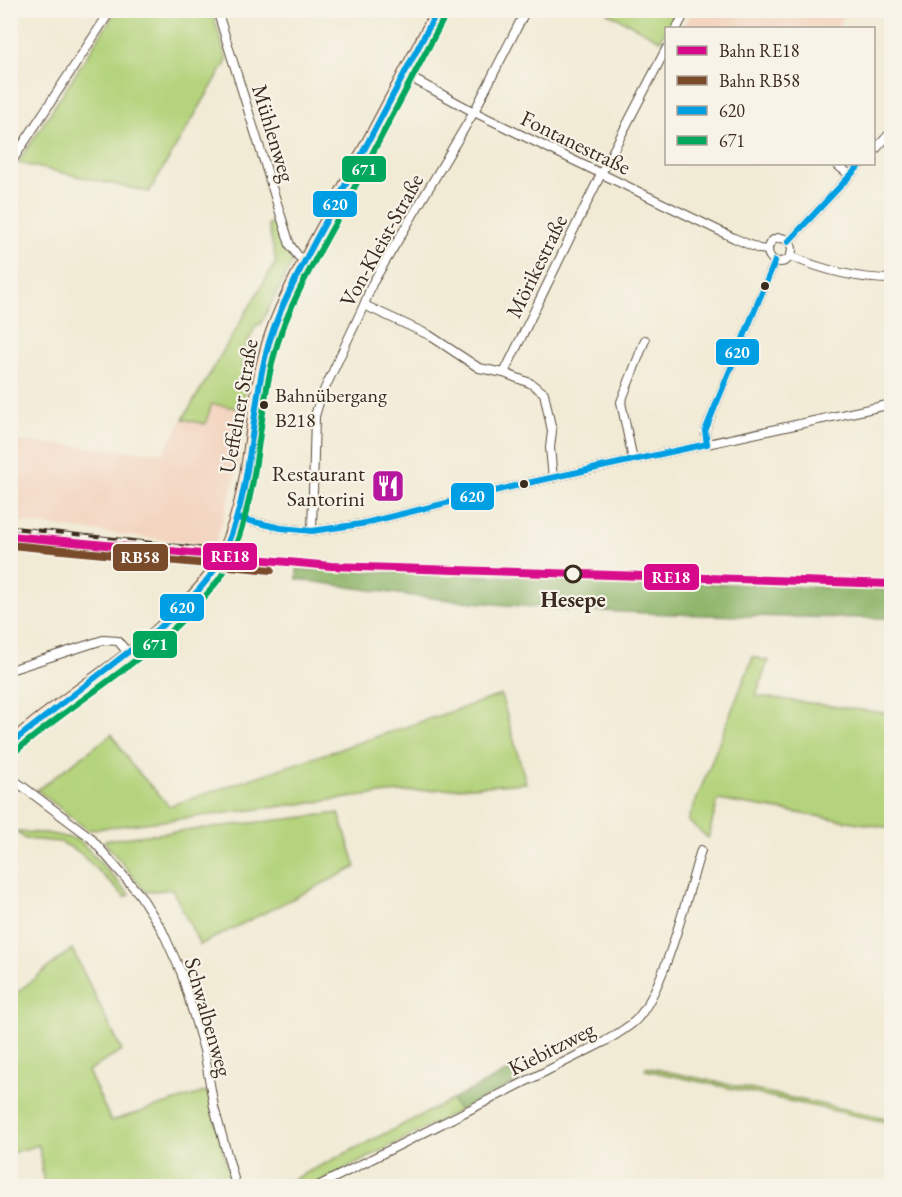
<svg xmlns="http://www.w3.org/2000/svg" width="902" height="1197" viewBox="0 0 902 1197" font-family="'EB Garamond',serif">
  <rect width="100%" height="100%" fill="#f7f3e8"/>
  <filter id="ink" filterUnits="userSpaceOnUse"><feTurbulence type="fractalNoise" baseFrequency=".0167" numOctaves="2"/><feDisplacementMap in="SourceGraphic" scale="12" xChannelSelector="R" yChannelSelector="G"/><feConvolveMatrix kernelMatrix="1 2 1 2 8 2 1 2 1" color-interpolation-filters="sRGB"/></filter>
  <filter id="wash" filterUnits="userSpaceOnUse"><feTurbulence type="fractalNoise" baseFrequency=".008" numOctaves="4" result="noise"/><feDisplacementMap in="SourceGraphic" scale="24" xChannelSelector="R" yChannelSelector="G"/><feGaussianBlur stdDeviation="1.35" result="paint"/><feColorMatrix in="noise" values="0 0 0 0 0 0 0 0 0 0 0 0 0 0 0 0 0 1.4 0 .05"/><feComposite in="paint" operator="in"/></filter>
  <g filter="url(#wash)">
    <rect width="100%" height="100%" fill="#f1ebd5"/>
    <g fill="#f3d4bf">
      <path d="M692,11v-1l155,1 -9,17h-155z"/>
      <path d="M212,404l31,5 -6,62 -22,75 -204,-25 -1,-80 153,12 20,-34 22,5z"/>
    </g>
    <g fill="#b4d37b" stroke="#787e4c" stroke-width="1.5">
      <path d="M610,10l67,1 -17,29 -52,-27z"/>
      <path d="M116,11h96l15,50 -78,131 -131,-29z"/>
      <path d="M279,222l13,41 -32,62 -3,-1 -10,20 -5,23 6,2 -5,40 -31,-5 -7,20 -22,-5 93,-157 -8,-38z"/>
      <path d="M753,657l15,4 -12,35 135,18v114l-173,-28 -10,38 -20,-17z"/>
      <path d="M501,695l25,88 -138,10 -300,37 -51,-40 75,-56 18,29 39,43z"/>
      <path d="M339,813l17,54 -156,78 -28,-56 -26,3 -41,-49v-3z"/>
      <path d="M17,832l29,1 33,7 51,55 -5,2 -46,-45 -18,-10 -36,-3z"/>
      <path d="M72,949l50,102 -34,20 23,50 97,-30 24,95h-143l-1,-8 -35,8h-9l-5,-41 -28,8v-156z"/>
      <path d="M646,1067l245,52v4l-246,-53z"/>
      <path d="M452,1100l7,11 -146,75h-33z"/>
    </g>
    <g fill="#8fb56b" stroke="#657044" stroke-width="1.5">
      <path d="M297,569l594,21v28c-158,-1 -319,-4 -477,-22 -39,-5 -78,-11 -117,-17z"/>
      <path d="M508,1071l11,10 -60,30 -7,-11z"/>
    </g>
  </g>
  <g filter="url(#ink)">
    <g fill="none" stroke-linecap="round" stroke-linejoin="round">
      <defs>
        <g id="street">
          <path d="M217,10l73,235 8,11 8,5"/>
          <path d="M677,28l9,-18"/>
          <path d="M404,74l70,38 260,126 25,11 9,1"/>
          <path d="M874,151l18,-20"/>
          <path d="M10,164l101,-154"/>
          <path d="M836,164l14,11"/>
          <circle cx="780" cy="250" r="12"/>
          <path d="M788,242l73,-78"/>
          <path d="M790,256c33,14 65,23 102,23"/>
          <path d="M364,305l65,30 50,33 25,5 26,10 14,10 8,38 -2,17 3,30"/>
          <path d="M504,373l97,-199 65,-125"/>
          <path d="M707,444l-2,-13 70,-170"/>
          <path d="M633,460l-12,-58 24,-62"/>
          <path d="M237,518l44,10 31,3 49,-7 162,-40 369,-80"/>
          <path d="M312,531l3,-115 5,-17 44,-94 8,-21 102,-172 52,-102"/>
          <path d="M10,670l93,-30 15,1 10,12"/>
          <path d="M10,777l80,60 50,58 22,35 19,42 23,78 10,57 22,79"/>
          <path d="M318,1186l286,-144c10,-6 22,-13 31,-21 29,-28 53,-129 66,-171"/>
        </g>
        <path id="secondary" d="M10,744c66,-59 150,-100 203,-172 8,-12 12,-24 17,-37 26,-65 18,-137 42,-203 15,-42 39,-82 60,-122 35,-66 70,-133 106,-200"/>
      </defs>
      <use href="#street" stroke="#564739" stroke-width="10"/>
      <use href="#secondary" stroke="#564739" stroke-width="14"/>
      <use href="#street" stroke="#fff" stroke-width="8"/>
      <use href="#secondary" stroke="#fde4d0" stroke-width="12"/>
      <defs>
        <path id="rail" d="M10,528l192,21"/>
      </defs>
      <use href="#rail" stroke="#3b2a1e" stroke-width="5"/>
      <use href="#rail" stroke="#f7f3e8" stroke-width="3" stroke-dasharray="9" stroke-linecap="butt"/>
      <defs>
        <g id="bus-1">
          <path d="M788,242l73,-78"/>
          <path d="M707,444l-2,-13 70,-170"/>
          <path d="M237,518l44,10 31,3 49,-7 162,-40 184,-40"/>
          <path d="M10,744l158,-123c17,-17 36,-34 48,-54 44,-76 29,-171 62,-250 17,-41 39,-79 60,-118 33,-63 66,-126 100,-189"/>
        </g>
        <path id="bus-2" d="M16,751c67,-57 150,-101 204,-173 9,-13 15,-30 20,-45 22,-65 18,-136 41,-200 16,-44 41,-85 63,-126 34,-64 68,-129 102,-193"/>
      </defs>
      <use href="#bus-1" stroke="#f7f3e8" stroke-width="10"/>
      <use href="#bus-2" stroke="#f7f3e8" stroke-width="10"/>
      <use href="#bus-1" stroke="#009fe3" stroke-width="6"/>
      <use href="#bus-2" stroke="#00a75d" stroke-width="6"/>
      <defs>
        <path id="rail-1" d="M10,536l321,30 561,18"/>
        <path id="rail-2" d="M10,545l261,25"/>
      </defs>
      <use href="#rail-1" stroke="#f7f3e8" stroke-width="12"/>
      <use href="#rail-2" stroke="#f7f3e8" stroke-width="12"/>
      <use href="#rail-1" stroke="#d7098b" stroke-width="8"/>
      <use href="#rail-2" stroke="#7a4b2a" stroke-width="8"/>
    </g>
  </g>
  <defs>
    <symbol id="restaurant-square" viewBox="-11 -11 22 22"><rect x="-9" y="-9" width="18" height="18" rx="4" fill="#b5179e" stroke="#f7f3e8"/><path d="M-5-6h1v4h1v-4h1v4h1v-4h1v5L-1.5 .5V6h-2V.5L-5-1ZM5-6V6H3V1.5H1.5Q1.5-4 5-6Z" fill="#fff"/></symbol>
  </defs>
  <g fill-rule="evenodd">
    <use href="#restaurant-square" x="369" y="467" width="38" height="38"/>
  </g>
  <g fill="#3b2a1e" stroke="#f7f3e8" stroke-width="2">
    <circle cx="765" cy="286" r="5"/>
    <circle cx="264" cy="405" r="5"/>
    <circle cx="524" cy="484" r="5"/>
  </g>
  <circle fill="#f7f3e8" stroke="#3b2a1e" stroke-width="3" cx="573" cy="574" r="8"/>
  <g text-anchor="middle" stroke-width="4.5" stroke-linejoin="round" paint-order="stroke">
    <g font-size="20" fill="#3b2a1e" stroke="#f7f3e8" text-anchor="start">
      <text x="275" y="402">Bahnübergang<tspan x="275" dy="25">B218</tspan></text>
    </g>
    <g font-size="22" fill="#3b2a1e" stroke="#f7f3e8">
      <text transform="translate(274 133) rotate(73)" y="8">Mühlenweg</text>
      <text transform="translate(576 142) rotate(26)" y="8">Fontanestraße</text>
      <text transform="translate(381 240) rotate(-61)" y="8">Von-Kleist-Straße</text>
      <text transform="translate(536 266) rotate(-64)" y="8">Mörikestraße</text>
      <text transform="translate(238 406) rotate(-80)" y="8">Ueffelner Straße</text>
      <text transform="translate(209 1017) rotate(74)" y="8">Schwalbenweg</text>
      <text transform="translate(551 1048) rotate(-27)" y="8">Kiebitzweg</text>
    </g>
    <g font-size="22" fill="#3b2a1e" stroke="#f7f3e8" text-anchor="end">
      <text x="365" y="481">Restaurant<tspan x="365" dy="25">Santorini</tspan></text>
    </g>
    <g font-size="22" font-weight="bold" fill="#3b2a1e" stroke="#f7f3e8">
      <text x="573" y="607">Hesepe</text>
    </g>
  </g>
  <g stroke="#f7f3e8" stroke-width="2">
    <rect x="341" y="155" width="46" height="28" rx="6" fill="#00a75d"/>
    <rect x="312" y="190" width="46" height="28" rx="6" fill="#009fe3"/>
    <rect x="715" y="338" width="45" height="28" rx="6" fill="#009fe3"/>
    <rect x="450" y="482" width="45" height="29" rx="6" fill="#009fe3"/>
    <rect x="202" y="542" width="56" height="29" rx="6" fill="#d7098b"/>
    <rect x="112" y="543" width="57" height="29" rx="6" fill="#7a4b2a"/>
    <rect x="643" y="563" width="57" height="28" rx="6" fill="#d7098b"/>
    <rect x="159" y="593" width="46" height="29" rx="6" fill="#009fe3"/>
    <rect x="132" y="630" width="46" height="29" rx="6" fill="#00a75d"/>
  </g>
  <g font-size="16" text-anchor="middle" font-weight="bold" fill="#fff">
    <text x="364" y="175">671</text>
    <text x="335" y="210">620</text>
    <text x="737" y="358">620</text>
    <text x="472" y="502">620</text>
    <text x="230" y="562">RE18</text>
    <text x="140" y="563">RB58</text>
    <text x="671" y="583">RE18</text>
    <text x="182" y="613">620</text>
    <text x="155" y="650">671</text>
  </g>
  <rect width="902" height="1197" fill="none" stroke="#f7f3e8" stroke-width="36"/>
  <rect x="665" y="27" width="210" height="138" fill="#f7f3e8" stroke="#aca397" stroke-width="1.5"/>
  <rect x="677" y="46" width="30" height="9" fill="#d7098b" stroke="#aca397" stroke-width="1.5"/>
  <text x="719" y="57" font-size="18" fill="#3b2a1e">Bahn RE18</text>
  <rect x="677" y="76" width="30" height="9" fill="#7a4b2a" stroke="#aca397" stroke-width="1.5"/>
  <text x="719" y="87" font-size="18" fill="#3b2a1e">Bahn RB58</text>
  <rect x="677" y="106" width="30" height="9" fill="#009fe3" stroke="#aca397" stroke-width="1.5"/>
  <text x="719" y="117" font-size="18" fill="#3b2a1e">620</text>
  <rect x="677" y="136" width="30" height="9" fill="#00a75d" stroke="#aca397" stroke-width="1.5"/>
  <text x="719" y="147" font-size="18" fill="#3b2a1e">671</text>
</svg>
